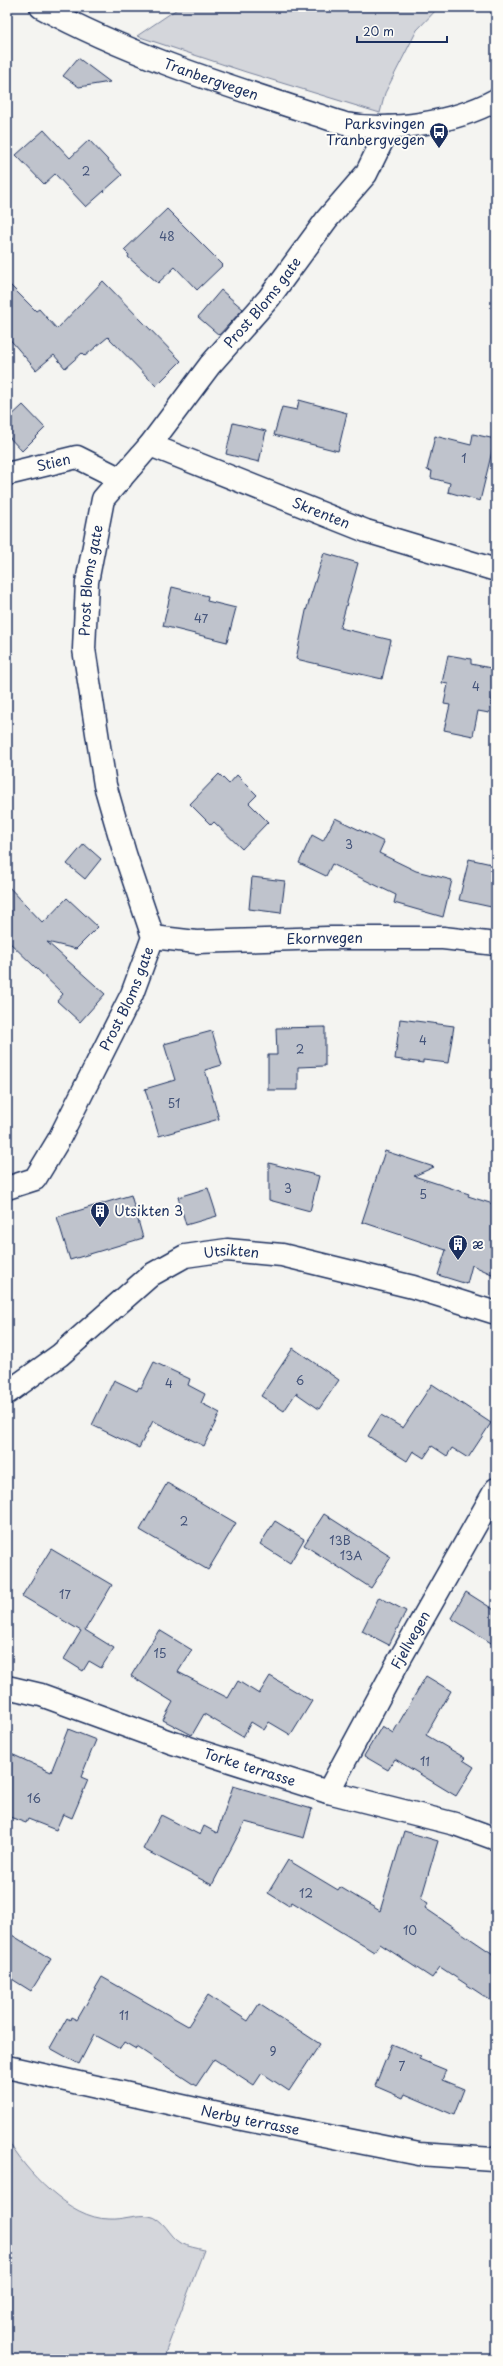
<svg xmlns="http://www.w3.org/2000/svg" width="503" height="2366" viewBox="0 0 503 2366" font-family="'Playpen Sans',sans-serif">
  <rect width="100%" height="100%" fill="#f4f4f1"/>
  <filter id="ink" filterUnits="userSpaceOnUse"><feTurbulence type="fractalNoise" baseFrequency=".025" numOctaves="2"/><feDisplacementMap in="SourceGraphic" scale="8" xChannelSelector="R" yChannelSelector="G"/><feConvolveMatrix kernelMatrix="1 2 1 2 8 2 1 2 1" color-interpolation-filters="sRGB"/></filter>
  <g filter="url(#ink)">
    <g fill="#d4d6db" stroke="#78829c">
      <path d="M180,7h259l-22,23 -32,63 -5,20 -134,-41 -109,-36z"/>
      <path d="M7,2139c18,32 63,80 102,80 13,1 27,-5 40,-3 15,2 20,20 32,27 7,4 16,5 23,7l-41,109h-156z"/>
    </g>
    <g fill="#bfc3cc" stroke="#1b2f5e">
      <path d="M78,58l32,24 -31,5 -16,-11z"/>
      <path d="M44,130l26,28 19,-18 33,35 -36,32 -31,-33 -11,10 -28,-29z"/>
      <path d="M167,209l56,56 -26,25 -22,-23 -17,16 -30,-26 1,-2 -5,-5z"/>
      <path d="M103,281l78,80 -25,25 -48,-49 -23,19 -3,-3 -17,15 -11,-13 -18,15 -29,-34v-54l29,29 3,-2 18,20z"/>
      <path d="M221,290l22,19 -24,26 -21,-18z"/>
      <path d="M299,400l48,13 -9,38 -64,-16 8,-28 15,3z"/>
      <path d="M23,405l22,23 -23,23 -15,-16v-15z"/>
      <path d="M233,423l33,8 -7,31 -33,-8z"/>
      <path d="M473,434l22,5 -15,62 -32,-9 2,-9 -19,-5 1,-7 -5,-1 8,-34 36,9z"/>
      <path d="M324,553l34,10 -18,65 51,12 -9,39 -86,-20 10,-48z"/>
      <path d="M172,587l36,9 -1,5 29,7 -9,34 -64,-16z"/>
      <path d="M448,655l23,4v5l25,5v13l-7,31 -11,-2 -5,25 -29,-6 6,-25 -6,-1 4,-20 -6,-1z"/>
      <path d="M219,774l10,10 8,-9 20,20 -8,8 19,19 -26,27 -28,-27 -3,3 -21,-21z"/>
      <path d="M335,818l49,24 -5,11 37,18 36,9 -9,37 -49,-14 2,-8 -64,-31 -6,12 -27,-13 13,-28 11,6z"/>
      <path d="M84,844l17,15 -16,20 -18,-15z"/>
      <path d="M469,859l27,6v43l-37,-8z"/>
      <path d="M252,877l33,4 -4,32 -32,-4z"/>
      <path d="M7,885l36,38 24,-25 31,29 -22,22 -29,-7 58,52 -25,28 -23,-21 6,-7 -56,-54z"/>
      <path d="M400,1019l54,7 -6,37 -25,-3v3l-28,-4z"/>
      <path d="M325,1027v39l-27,1v23h-30v-35h9l-1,-27z"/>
      <path d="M212,1031l10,34 -17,5 14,49 -60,17 -14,-47 30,-9 -11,-36z"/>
      <path d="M385,1151l49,16 -20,9 55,18 -1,2 28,9v71l-24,-11 -5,19 -29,-9 8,-25 -84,-28z"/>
      <path d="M269,1163l50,13 -9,35 -41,-11z"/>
      <path d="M208,1188l9,28 -31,9 -8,-28z"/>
      <path d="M131,1195l12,43 -73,22 -13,-43z"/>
      <path d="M293,1348l46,32 -20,29 -23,-16 -12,18 -23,-15z"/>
      <path d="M154,1362l36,17 -2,6 17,9 -4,9 19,10 -16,33 -51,-25 -14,27 -47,-23 22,-45 23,11 2,-4 2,1z"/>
      <path d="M432,1384l59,39 -23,35 -16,-10 -5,8 -15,-10 -8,12 -11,-7 -6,10 -39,-25 13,-21 22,13z"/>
      <path d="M167,1483l69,40 -28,47 -68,-40z"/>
      <path d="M324,1514l67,43 -20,31 -67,-43z"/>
      <path d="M275,1521l29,18 -14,24 -30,-19z"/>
      <path d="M51,1549l61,36 -27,45 29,18 -13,20 -12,-7 -6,10 -19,-12 17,-28 -59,-35z"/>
      <path d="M466,1592l30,19v35l-45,-28z"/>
      <path d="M379,1597l27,14 -17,34 -27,-14z"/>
      <path d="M159,1630l33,20 -14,22 50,26 10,-17 21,13 11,-18 42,25 -21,34 -22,-13 -5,8 -13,-8 -8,15 -39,-23 -12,21 -29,-15 10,-18 -42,-26z"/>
      <path d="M426,1676l25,15 -25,44 39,23 -2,2 11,7 -18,29 -61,-37 -7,11 -24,-14 18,-30 11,7z"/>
      <path d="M68,1729l28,11 -15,37 7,3 -16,38 -9,-4 -7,16 -28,-11 -2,4 -19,-7v-64l44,20z"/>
      <path d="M233,1786l79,23 -8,29 -59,-16 -33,63 -69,-36 18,-34 39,20 4,-9 13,7z"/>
      <path d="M404,1831l34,10 -17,58 7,4 -3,5 71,48v48l-56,-37 -8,11 -52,-34 -6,8 -82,-50 -3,4 -21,-13 20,-33 50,30 2,-3 40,24z"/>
      <path d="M7,1932l44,27 -20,32 -24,-15z"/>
      <path d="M102,1977l86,49 20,-31 40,26 11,-17 61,40 -31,47 -27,-18 -8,12 -40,-26 -18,27 -59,-39 -1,2 -12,-7 -4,7 -26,-14 -15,29 -29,-16 17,-30 3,2 1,-3 6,3z"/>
      <path d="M392,2044l29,12 -2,3 27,11 -4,10 22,9 -10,26 -49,-21 -2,4 -28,-12z"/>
    </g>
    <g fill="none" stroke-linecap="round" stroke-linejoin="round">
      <defs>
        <g id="minor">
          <path id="s1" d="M41,7c95,52 201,83 304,117 46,8 109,-1 151,-24"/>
          <path id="s2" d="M150,445l216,86 130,39"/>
          <path id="s3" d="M7,474l70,-17 44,22"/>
          <path id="s4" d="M153,937l43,5 131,-4h116l53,6"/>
          <path id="s5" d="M7,1188l28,-9 23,-38 74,-147 21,-57 -28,-83 -20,-69 -21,-136 3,-67 16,-83 47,-54 60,-80 59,-67 58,-79 39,-45 23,-47"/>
          <path id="s6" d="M7,1393l53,-38 91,-80 34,-19 42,-6 55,5 131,32 83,26"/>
          <path id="s7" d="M7,1687l34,8 129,47 158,50 127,32 41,15"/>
          <path id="s8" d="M328,1792l69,-128 99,-175"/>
          <path id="s9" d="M7,2067l220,49 192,38 74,5 3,-2"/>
        </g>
      </defs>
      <use href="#minor" stroke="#1b2f5e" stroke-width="25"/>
      <use href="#minor" stroke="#fdfcf7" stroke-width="22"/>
    </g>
  </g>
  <defs>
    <symbol id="bus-pin" viewBox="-11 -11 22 30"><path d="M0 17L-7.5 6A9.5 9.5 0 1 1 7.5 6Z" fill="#1b2f5e" stroke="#fdfcf7"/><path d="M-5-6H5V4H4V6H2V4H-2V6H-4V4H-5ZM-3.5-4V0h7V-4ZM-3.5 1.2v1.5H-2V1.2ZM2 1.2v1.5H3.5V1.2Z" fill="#fff"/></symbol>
    <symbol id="building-pin" viewBox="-11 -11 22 30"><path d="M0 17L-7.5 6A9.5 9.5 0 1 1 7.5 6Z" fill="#1b2f5e" stroke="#fdfcf7"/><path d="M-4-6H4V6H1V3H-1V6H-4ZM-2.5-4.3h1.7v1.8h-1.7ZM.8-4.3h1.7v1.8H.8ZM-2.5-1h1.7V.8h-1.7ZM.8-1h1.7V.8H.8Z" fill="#fff"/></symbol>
  </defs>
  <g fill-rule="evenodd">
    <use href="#bus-pin" x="428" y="121" width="22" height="30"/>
    <use href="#building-pin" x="89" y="1200" width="22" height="30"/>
    <use href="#building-pin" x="447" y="1233" width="22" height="30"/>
  </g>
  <g text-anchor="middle" stroke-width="4" stroke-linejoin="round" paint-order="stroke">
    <g font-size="12" fill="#44547a">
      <text x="86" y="176">2</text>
      <text x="167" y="241">48</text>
      <text x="464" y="463">1</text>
      <text x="201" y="623">47</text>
      <text x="476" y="691">4</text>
      <text x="349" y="849">3</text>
      <text x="423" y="1045">4</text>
      <text x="300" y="1054">2</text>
      <text x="174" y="1108">51</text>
      <text x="288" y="1193">3</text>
      <text x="423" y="1199">5</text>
      <text x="300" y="1385">6</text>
      <text x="169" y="1388">4</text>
      <text x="184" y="1526">2</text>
      <text x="340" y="1545">13B</text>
      <text x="351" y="1560">13A</text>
      <text x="65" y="1599">17</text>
      <text x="160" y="1658">15</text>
      <text x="425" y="1766">11</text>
      <text x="34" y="1803">16</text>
      <text x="306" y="1898">12</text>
      <text x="410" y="1935">10</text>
      <text x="124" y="2020">11</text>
      <text x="273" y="2056">9</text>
      <text x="402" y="2071">7</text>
    </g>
    <g font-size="14" fill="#1b2f5e" stroke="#fdfcf7">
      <text dy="5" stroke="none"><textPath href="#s1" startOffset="185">Tranbergvegen</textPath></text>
      <text dy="5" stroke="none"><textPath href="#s5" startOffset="1001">Prost Bloms gate</textPath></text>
      <text dy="5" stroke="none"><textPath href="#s3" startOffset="48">Stien</textPath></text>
      <text dy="5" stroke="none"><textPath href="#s2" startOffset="184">Skrenten</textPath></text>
      <text dy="5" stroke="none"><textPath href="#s5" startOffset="665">Prost Bloms gate</textPath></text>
      <text dy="5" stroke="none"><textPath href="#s4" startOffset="172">Ekornvegen</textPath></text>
      <text dy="5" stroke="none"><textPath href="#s5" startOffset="232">Prost Bloms gate</textPath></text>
      <text dy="5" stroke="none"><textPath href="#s6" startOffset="272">Utsikten</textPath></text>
      <text dy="5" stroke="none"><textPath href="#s8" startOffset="173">Fjellvegen</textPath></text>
      <text dy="5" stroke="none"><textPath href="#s7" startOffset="256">Torke terrasse</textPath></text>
      <text dy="5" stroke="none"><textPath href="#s9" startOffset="249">Nerby terrasse</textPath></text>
    </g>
    <g font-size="14" fill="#1b2f5e" stroke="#fdfcf7" text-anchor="start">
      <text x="425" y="129" text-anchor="end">Parksvingen<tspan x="425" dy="16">Tranbergvegen</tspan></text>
      <text x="114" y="1216">Utsikten 3</text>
      <text x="472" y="1249">æ</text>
    </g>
  </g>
  <rect width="503" height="2366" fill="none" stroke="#fdfcf7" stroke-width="24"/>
  <rect x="12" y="12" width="479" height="2342" fill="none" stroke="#1b2f5e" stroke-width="1.5" filter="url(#ink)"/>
  <path d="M357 36v6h90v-6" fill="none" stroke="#1b2f5e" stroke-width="2"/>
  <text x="363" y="36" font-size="12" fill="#1b2f5e" stroke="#fdfcf7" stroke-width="3" paint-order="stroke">20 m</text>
</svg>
